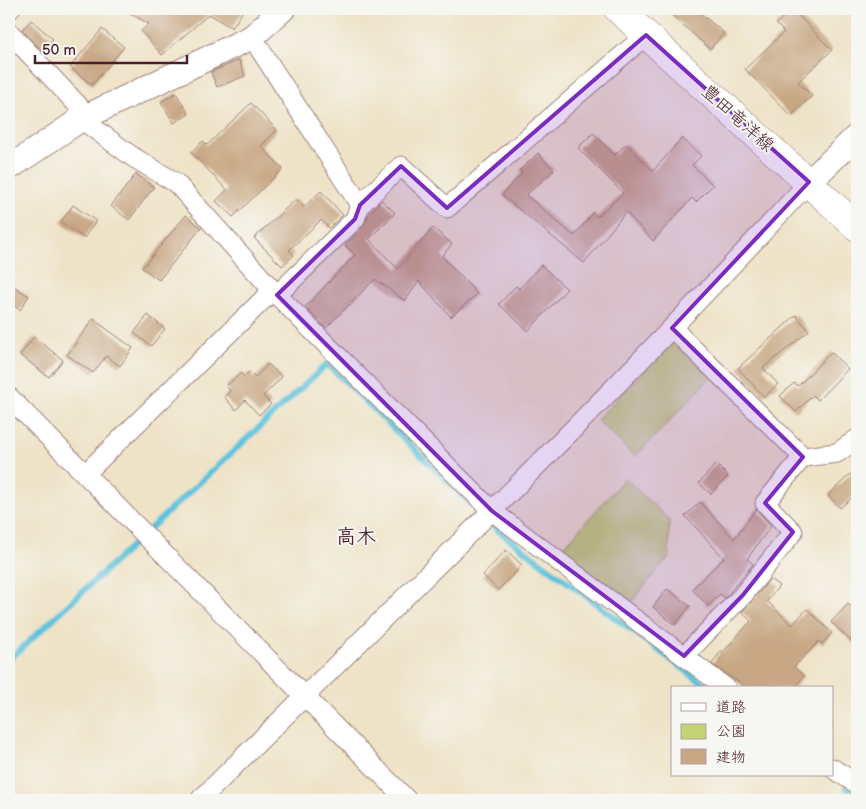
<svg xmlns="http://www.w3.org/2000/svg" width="866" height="809" viewBox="0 0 866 809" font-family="'Balsamiq Sans','Klee One',sans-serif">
  <rect width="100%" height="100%" fill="#f6f6f2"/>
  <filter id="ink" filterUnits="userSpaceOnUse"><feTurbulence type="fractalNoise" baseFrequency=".02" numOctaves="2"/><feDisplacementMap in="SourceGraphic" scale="10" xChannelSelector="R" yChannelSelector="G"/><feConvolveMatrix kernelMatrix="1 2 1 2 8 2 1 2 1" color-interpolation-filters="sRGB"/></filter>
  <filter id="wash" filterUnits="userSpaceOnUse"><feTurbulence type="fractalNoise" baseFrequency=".0096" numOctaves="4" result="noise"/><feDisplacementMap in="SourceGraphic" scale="20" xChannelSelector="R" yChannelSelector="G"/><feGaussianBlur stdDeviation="1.12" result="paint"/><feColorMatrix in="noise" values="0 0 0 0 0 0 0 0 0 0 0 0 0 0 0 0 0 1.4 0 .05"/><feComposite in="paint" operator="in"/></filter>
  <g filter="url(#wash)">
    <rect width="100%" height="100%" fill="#efe3c7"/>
    <g fill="#c4d375" stroke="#877950">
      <path d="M678,334l38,38 -81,85 -38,-37z"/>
      <path d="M625,478l44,42v37l-38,45 -70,-52z"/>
    </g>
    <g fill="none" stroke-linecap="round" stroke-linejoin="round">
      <g stroke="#5ec3dc" stroke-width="6">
        <path d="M9,660l318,-296 172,167 210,157"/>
        <path d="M846,788l11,7"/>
      </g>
    </g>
    <g id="blocks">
      <g fill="#c8a784">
        <path d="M123,9h121l-12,19 -23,-14 -47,41 -21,-24 8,-7z"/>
        <path d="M665,9h30l29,24 -14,16z"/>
        <path d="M792,9l40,41 -34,32 14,14 -21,20 -46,-47 39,-37 -8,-8z"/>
        <path d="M31,20l22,19 -11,12 -20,-21z"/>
        <path d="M102,29l22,18 -32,38 -22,-18z"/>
        <path d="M239,60l6,16 -28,11 -6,-15z"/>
        <path d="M176,93l13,21 -15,9 -13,-21z"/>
        <path d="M251,103l26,27 -16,16 22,23 -50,48 -17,-16 11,-11 -36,-38 12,-11 4,4z"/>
        <path d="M593,133l22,22 11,-11 27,27 29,-33 19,18 -9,9 21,20 -17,17 -4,-4 -39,43 -27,-29 -42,51 -82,-68 20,-22 -2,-3 18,-17 16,17 -28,25 48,41 19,-23 4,4 26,-24 -45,-45z"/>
        <path d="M136,174l18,13 -25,33 -18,-14z"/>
        <path d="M321,191l22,24 -14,13 -8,-8 -32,30 5,5 -12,11 -28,-28 42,-39 8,8z"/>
        <path d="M382,200l13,13 -26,26 29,30 35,-41 19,16 -10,12 35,38 -26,23 -32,-36 -14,20 -30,-22 -49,49 -21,-21 50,-52 -10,-10 18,-18 6,-13z"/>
        <path d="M73,205l23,16 -12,17 -23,-16z"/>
        <path d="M186,215l15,13 -42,52 -17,-12z"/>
        <path d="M541,265l26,24 -39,42 -29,-27 17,-18 3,3z"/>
        <path d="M9,283l20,13 -9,14 -11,-8z"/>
        <path d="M148,315l17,14 -14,17 -17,-13z"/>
        <path d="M796,315l13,16 -46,37 15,16 -14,13 -26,-29z"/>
        <path d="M93,319l40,29 -13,18 -14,-10 -13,17 -26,-18z"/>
        <path d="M34,337l29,23 -14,17 -29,-22z"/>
        <path d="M831,352l17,17 -30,31 -5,-5 -17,17 -16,-16 14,-13 4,3z"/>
        <path d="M268,364l14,13 -19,19 8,8 -12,11 -14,-15 -9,10 -12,-13 6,-6 -4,-5 15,-13 3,4 5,-5 6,6z"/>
        <path d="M716,464l12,12 -17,18 -12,-11z"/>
        <path d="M857,468v25l-17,15 -12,-13z"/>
        <path d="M700,502l34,37 22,-30 15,17 -24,33 6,5 -28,34 -5,-4 -12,12 -16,-17 32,-31 -39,-42z"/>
        <path d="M506,550l16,15 -24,25 -15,-15z"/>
        <path d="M770,579l9,7 -12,15 25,24 15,-16 25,24 -10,11 -3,-3 -25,26 10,9 -10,12h-47l-35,-24 9,-13 2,1 28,-31 -9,-9z"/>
        <path d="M667,589l23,17 -15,19 -22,-18z"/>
        <path d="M848,604l9,9v34l-26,-25z"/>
      </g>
    </g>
  </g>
  <g filter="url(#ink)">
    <use href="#blocks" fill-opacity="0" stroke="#9c8179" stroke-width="1"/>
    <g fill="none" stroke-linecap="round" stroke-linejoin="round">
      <defs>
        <g id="minor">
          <path d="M9,10l1,-1"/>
          <path d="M9,32l79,84"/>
          <path d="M252,37l108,168"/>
          <path d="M81,119l52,38 43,26 101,112 215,216 234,177"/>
          <path d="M277,295l78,-76 5,-14 41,-39 46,42 199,-173"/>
          <path d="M672,328l131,129"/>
          <path d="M9,397l398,403"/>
          <path d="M85,474l188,-184"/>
          <path d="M684,656l59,-61 50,-63 -28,-29 38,-46 34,-4 20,-14"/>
          <path d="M832,768l25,16"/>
          <path d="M200,800c205,-204 414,-405 609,-618"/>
        </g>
        <g id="tertiary">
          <path d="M9,168l72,-49 171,-82 31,-28"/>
          <path d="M809,182l48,-46"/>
        </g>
        <path id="secondary" d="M618,9l239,218"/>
      </defs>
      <use href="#minor" stroke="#9c8179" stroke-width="21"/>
      <use href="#tertiary" stroke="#9c8179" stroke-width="26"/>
      <use href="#secondary" stroke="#9c8179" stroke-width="29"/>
      <use href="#minor" stroke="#fff" stroke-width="19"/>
      <use href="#tertiary" stroke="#fff" stroke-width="24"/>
      <use href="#secondary" stroke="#fff" stroke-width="28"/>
    </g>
  </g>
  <path fill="#7b2cbf" fill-opacity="0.2" stroke="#7b2cbf" stroke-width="4" stroke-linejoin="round" d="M646,35l163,147 -137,146 131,129 -38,46 28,29 -50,63 -59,61 -192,-145 -215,-216 78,-76 5,-14 41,-39 46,42z"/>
  <g text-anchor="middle" stroke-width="4" stroke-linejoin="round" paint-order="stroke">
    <g font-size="18" fill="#4a1f2b" stroke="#f6f6f2">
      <text transform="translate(738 118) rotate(42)" y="6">豊田竜洋線</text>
    </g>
    <g font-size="20" font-weight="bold" fill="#4a1f2b" stroke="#f6f6f2">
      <text x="356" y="543">高木</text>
    </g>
  </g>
  <rect width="866" height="809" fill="none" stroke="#f6f6f2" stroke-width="30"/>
  <rect x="671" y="686" width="162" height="90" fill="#f6f6f2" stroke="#b1a0a2"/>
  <rect x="681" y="703" width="25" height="8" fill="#ffffff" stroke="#b1a0a2"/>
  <text x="716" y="712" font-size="15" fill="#4a1f2b">道路</text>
  <rect x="681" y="724" width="25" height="15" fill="#c4d375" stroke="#b1a0a2"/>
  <text x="716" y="736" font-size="15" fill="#4a1f2b">公園</text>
  <rect x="681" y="749" width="25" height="15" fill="#c8a784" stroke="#b1a0a2"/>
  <text x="716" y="762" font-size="15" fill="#4a1f2b">建物</text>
  <path d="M35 55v8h152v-8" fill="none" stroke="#4a1f2b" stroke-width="2.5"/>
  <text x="42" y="55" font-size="15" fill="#4a1f2b" stroke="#f6f6f2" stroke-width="4" paint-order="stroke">50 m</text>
</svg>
